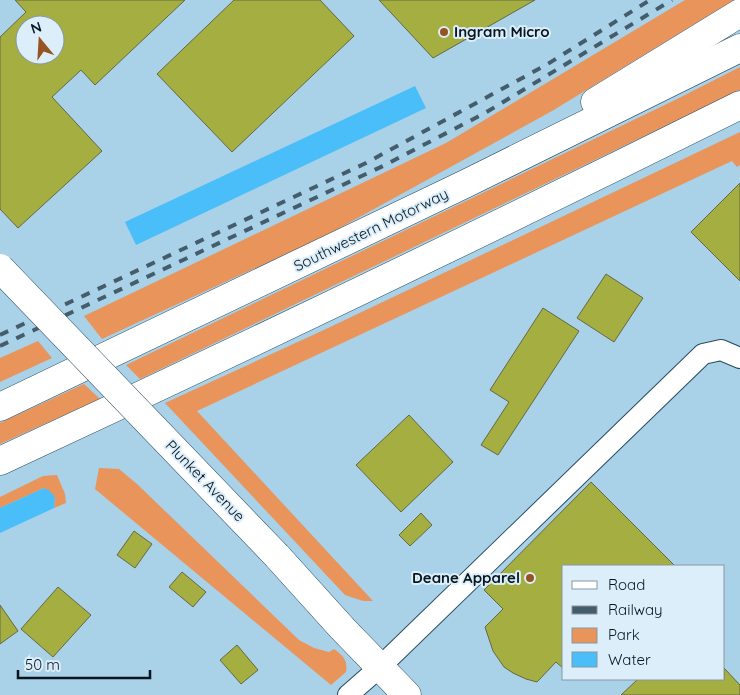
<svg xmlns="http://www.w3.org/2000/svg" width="740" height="695" viewBox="0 0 740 695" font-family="Quicksand,sans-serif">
  <rect width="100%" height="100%" fill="#a9d1e8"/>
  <g fill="#e8945b">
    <path d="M685,0h49l-182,111 -227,125 -223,103 -18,-23 362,-173z"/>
    <path d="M740,67v23l-600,289 -14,-14 549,-265z"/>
    <path d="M740,132v33l-3,2 -5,-6 -535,250 176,190h-10l-18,-6 -180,-192 161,-74z"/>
    <path d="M38,341l14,17 -52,24v-24z"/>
    <path d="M84,384l16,15 -100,45v-21z"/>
    <path d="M99,468l20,1 18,15 162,156 15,8 15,4 5,-3c9,6 14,12 12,23l-15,13 -236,-196z"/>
    <path d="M57,475l8,19 1,9 -12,5 1,-11 -11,-9 -44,20v-11l43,-21z"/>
  </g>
  <g fill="#49bef8">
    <path d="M415,86l11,22 -290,137 -11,-23z"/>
    <path d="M44,488l6,3 5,6 -1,11 -54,25v-25z"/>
  </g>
  <g fill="#a5ae41" stroke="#646845" fill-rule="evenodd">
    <path d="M15,0h170l-90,85 -14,-15 -29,27 50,54 -84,77 -18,-19v-172l26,-25zM25,25h30v30h-30z"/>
    <path d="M234,0h86l34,36 -122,116 -75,-78z"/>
    <path d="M379,0h156l-102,58z"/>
    <path d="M740,183v98l-49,-49z"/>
    <path d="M606,274l37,24 -29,44 -37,-24z"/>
    <path d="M543,308l36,23 -81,124 -17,-10 28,-43 -19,-12z"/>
    <path d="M409,415l44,47 -52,50 -45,-47z"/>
    <path d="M591,482l84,84h-111v103l-8,-7 -19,20 -11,-3 -13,-6 -9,-6 -11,-16 -8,-24 18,-18 -19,-19z"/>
    <path d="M421,513l11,12 -22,21 -11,-11z"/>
    <path d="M134,531l18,13 -17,24 -18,-13z"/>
    <path d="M182,572l24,20 -13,15 -24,-20z"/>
    <path d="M58,587l33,28 -38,42 -32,-28z"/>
    <path d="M0,605l18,26 -18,13z"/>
    <path d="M237,645l21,25 -17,14 -21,-24z"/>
    <path d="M724,668l16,17v10h-119l17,-16h86z"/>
  </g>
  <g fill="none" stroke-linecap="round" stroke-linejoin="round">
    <defs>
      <path id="minor" d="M348,695l32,-28 323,-313 18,-4 19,8"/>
      <path id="secondary" d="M277,556l65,72 65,67"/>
      <g id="motorway">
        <path d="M595,102l145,-89"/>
        <path d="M0,407l465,-223 275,-136"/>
        <path d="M0,461c248,-115 495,-234 740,-356"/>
      </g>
    </defs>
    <use href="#minor" stroke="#274b5f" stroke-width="22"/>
    <use href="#secondary" stroke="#274b5f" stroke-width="29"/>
    <use href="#motorway" stroke="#274b5f" stroke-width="29"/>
    <use href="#minor" stroke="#fff" stroke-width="20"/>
    <use href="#secondary" stroke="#fff" stroke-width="28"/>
    <use href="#motorway" stroke="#fff" stroke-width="28"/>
    <g stroke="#455d6b" stroke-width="4" stroke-dasharray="9 9" stroke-linecap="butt">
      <path d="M0,335l366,-172 180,-98 104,-65"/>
      <path d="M0,346l383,-180 102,-53 187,-113"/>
    </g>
    <defs>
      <path id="secondary-bridge" d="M0,268l277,288"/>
    </defs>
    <use href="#secondary-bridge" stroke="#274b5f" stroke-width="29" stroke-linecap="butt"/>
    <use href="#secondary-bridge" stroke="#fff" stroke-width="28"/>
  </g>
  <g fill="#965422" stroke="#dbeefa" stroke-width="2">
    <circle cx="444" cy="32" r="5"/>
    <circle cx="530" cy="578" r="5"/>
  </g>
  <g text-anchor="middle" stroke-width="4" stroke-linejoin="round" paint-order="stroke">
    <g font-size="15" font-weight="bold" fill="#08161f" stroke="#dbeefa" text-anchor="start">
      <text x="454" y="37">Ingram Micro</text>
      <text x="520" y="583" text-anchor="end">Deane Apparel</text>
    </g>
    <g font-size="15" fill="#08161f" stroke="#dbeefa">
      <text transform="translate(371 230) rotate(-26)" y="5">Southwestern Motorway</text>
      <text transform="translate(205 481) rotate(46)" y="5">Plunket Avenue</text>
    </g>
  </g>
  <rect x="562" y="565" width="162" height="115" fill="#dbeefa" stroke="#8798a2"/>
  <rect x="572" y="581" width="25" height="8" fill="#ffffff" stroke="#8798a2"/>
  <text x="608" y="590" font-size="15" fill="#08161f">Road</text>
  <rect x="572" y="606" width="25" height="8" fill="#455d6b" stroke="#8798a2"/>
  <text x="608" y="615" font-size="15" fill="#08161f">Railway</text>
  <rect x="572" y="628" width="25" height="15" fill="#e8945b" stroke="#8798a2"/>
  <text x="608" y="640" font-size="15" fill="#08161f">Park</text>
  <rect x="572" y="652" width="25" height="15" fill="#49bef8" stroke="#8798a2"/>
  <text x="608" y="665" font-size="15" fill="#08161f">Water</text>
  <g transform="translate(40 40) rotate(342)"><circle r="24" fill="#dbeefa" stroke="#8798a2"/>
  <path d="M0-4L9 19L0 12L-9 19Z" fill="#965422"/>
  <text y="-8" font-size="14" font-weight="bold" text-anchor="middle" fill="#08161f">N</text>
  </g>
  <path d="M18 670v8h132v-8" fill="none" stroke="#08161f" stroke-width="2.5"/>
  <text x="25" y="670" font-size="15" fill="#08161f" stroke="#dbeefa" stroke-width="4" paint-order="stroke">50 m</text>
</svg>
